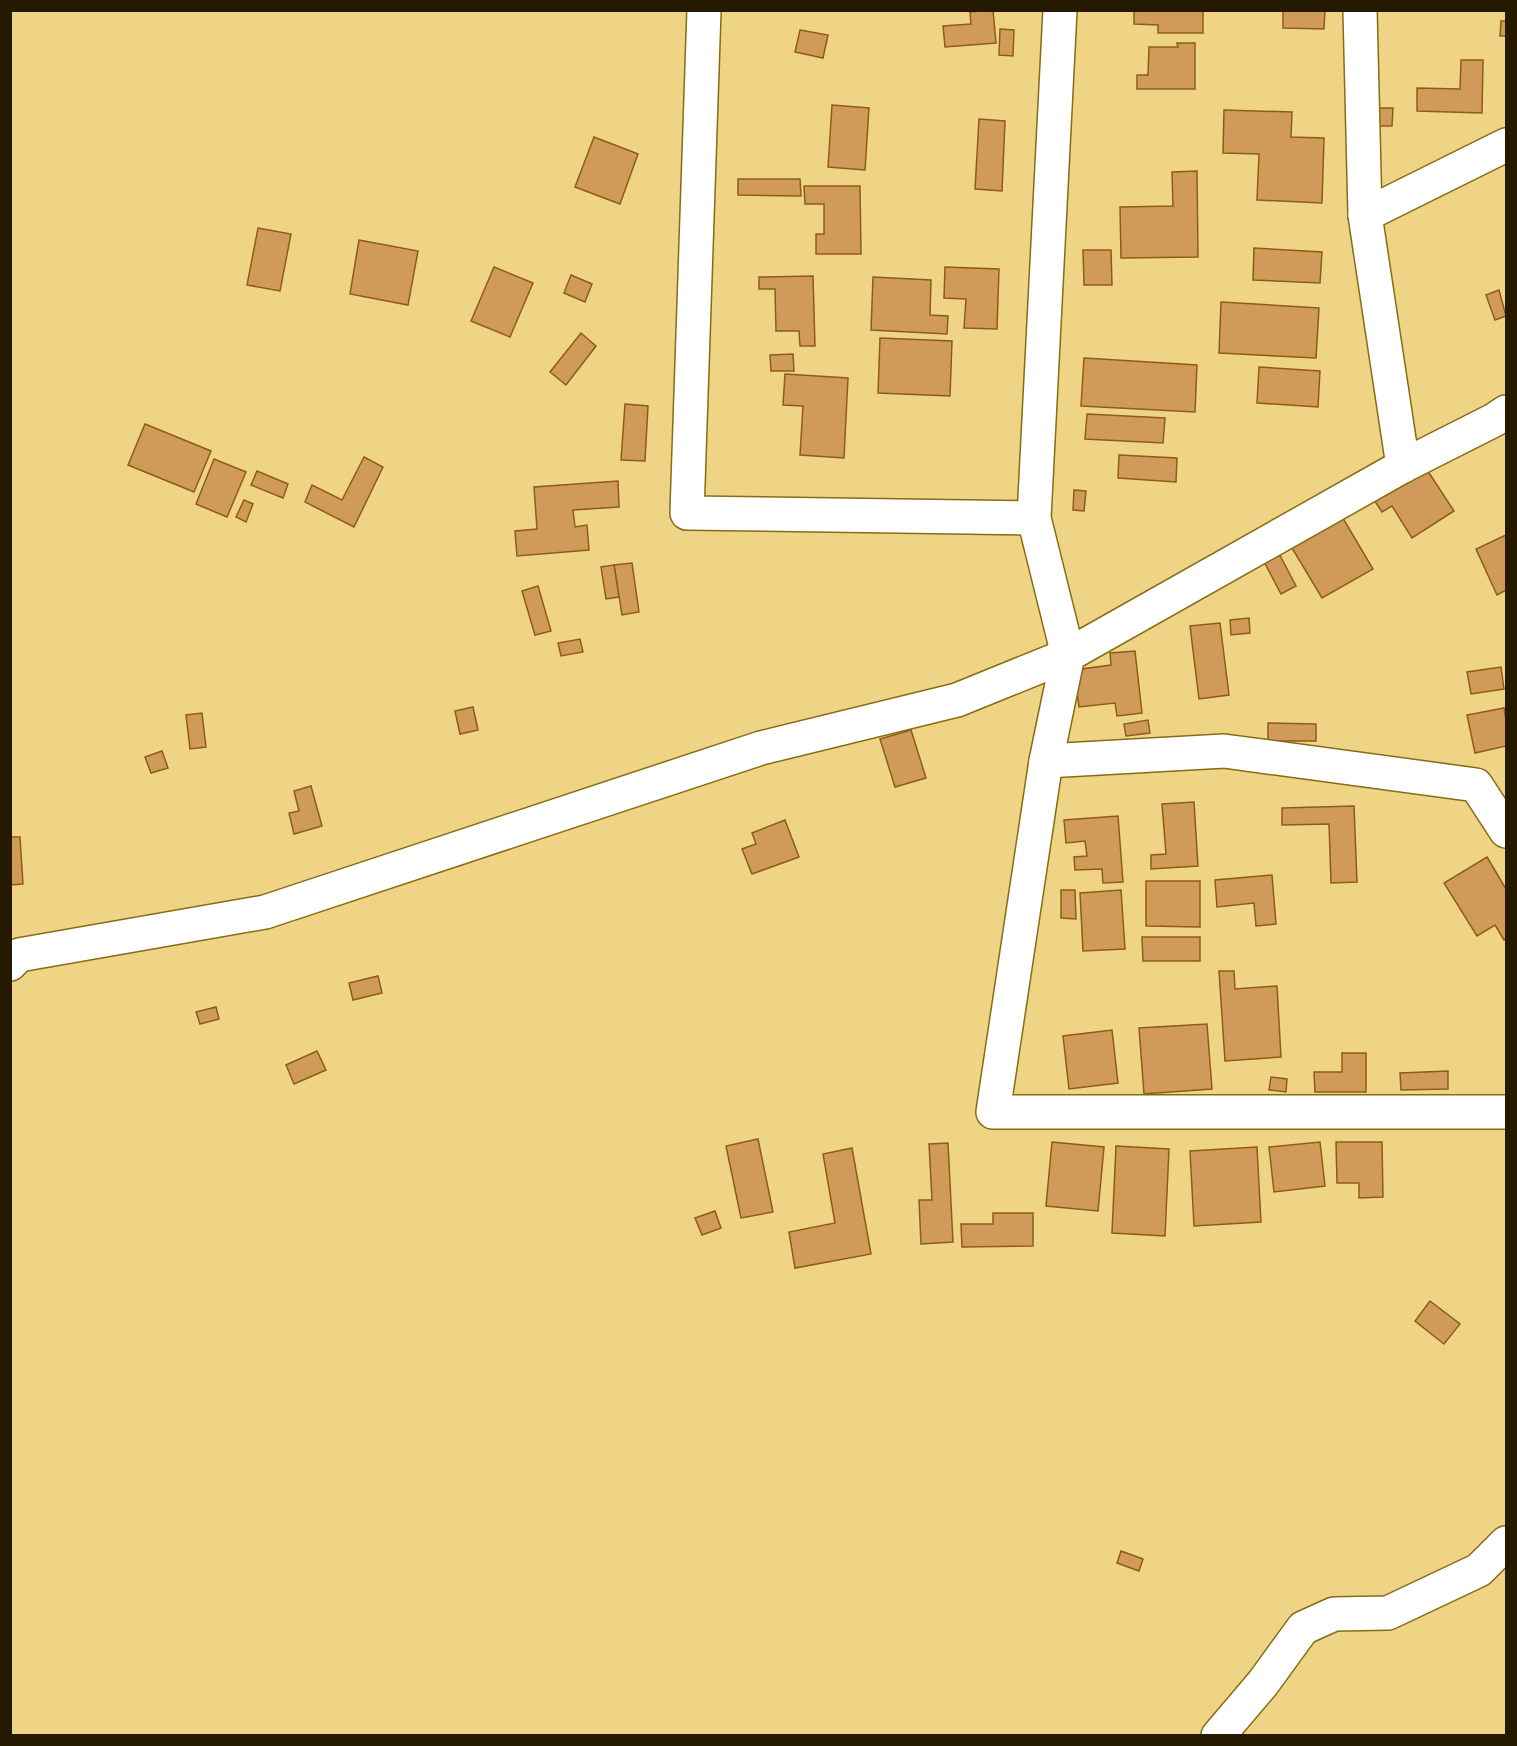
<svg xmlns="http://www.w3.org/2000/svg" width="1517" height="1746" viewBox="0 0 1517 1746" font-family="Jost,sans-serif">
  <rect width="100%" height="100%" fill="#f0d485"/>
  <g fill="#d09b5a" stroke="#8d5d14" stroke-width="1.5">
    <path d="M993,10l3,33 -51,4 -2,-21 28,-2 -1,-12z"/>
    <path d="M1134,10h69v23h-45v-8l-24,-1z"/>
    <path d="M1283,10h42l-1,19 -41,-1z"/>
    <path d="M1501,21h5v15h-6z"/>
    <path d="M1000,29l14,1 -1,26 -14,-1z"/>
    <path d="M800,30l28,5 -5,23 -28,-6z"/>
    <path d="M1177,43h18v46h-58v-14h11l1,-28h29z"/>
    <path d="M1461,60h22l-1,53 -65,-2v-23l43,1z"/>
    <path d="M832,105l37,3 -4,62 -37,-3z"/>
    <path d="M1375,108h18l-1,18h-17z"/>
    <path d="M1224,110l68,2 -1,25 33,1 -2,65 -65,-3 2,-46 -36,-1z"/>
    <path d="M979,119l26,2 -3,70 -27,-2z"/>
    <path d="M594,137l44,17 -18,50 -45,-17z"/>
    <path d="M1197,171l1,86 -77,1 -1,-51 53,-1 -1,-34z"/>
    <path d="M738,179h62l1,17 -63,-1z"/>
    <path d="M804,186h56l1,68h-45v-20h8v-30h-19z"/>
    <path d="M258,228l33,6 -11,57 -33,-6z"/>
    <path d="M359,240l59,11 -10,54 -58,-11z"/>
    <path d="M1254,248l68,4 -2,31 -67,-3z"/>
    <path d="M1083,250h28l1,35h-28z"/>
    <path d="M494,267l39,16 -23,54 -39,-16z"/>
    <path d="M945,267l54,2 -2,60 -33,-1 2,-29 -22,-1z"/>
    <path d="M571,275l21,9 -7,18 -21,-9z"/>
    <path d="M813,276l2,70h-15l-1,-15h-23l-1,-42h-16v-12z"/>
    <path d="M873,277l58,3 -1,35 18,1 -1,18 -76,-4z"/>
    <path d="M1499,290l7,26 -11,4 -9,-25z"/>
    <path d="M1221,302l98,6 -3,50 -97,-5z"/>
    <path d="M581,333l15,13 -30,39 -16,-13z"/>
    <path d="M880,338l72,3 -2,55 -72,-3z"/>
    <path d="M793,354l1,17h-23l-1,-16z"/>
    <path d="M1084,358l113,7 -2,47 -114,-6z"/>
    <path d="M1259,367l61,4 -2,36 -61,-4z"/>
    <path d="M785,374l63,4 -4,80 -44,-3 3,-49 -20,-1z"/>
    <path d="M625,404l23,2 -3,55 -24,-1z"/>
    <path d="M1087,414l78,4 -2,25 -78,-4z"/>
    <path d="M145,424l66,27 -17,41 -66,-27z"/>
    <path d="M1119,455l58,3 -1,24 -58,-4z"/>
    <path d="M364,457l19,10 -29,60 -49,-25 7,-17 30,15z"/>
    <path d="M214,459l32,13 -19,45 -31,-13z"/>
    <path d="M1420,459l34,52 -42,27 -20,-32 -10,6 -13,-20z"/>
    <path d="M257,471l31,13 -5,14 -32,-13z"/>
    <path d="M618,481l1,26 -46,3 2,17 12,-2 2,25 -72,6 -2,-25 22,-2 -3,-42z"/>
    <path d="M1074,490l12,1 -2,20 -11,-1z"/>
    <path d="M244,500l9,4 -7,18 -10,-5z"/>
    <path d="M1337,508l36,61 -51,29 -36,-60z"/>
    <path d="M1506,535v55l-9,5 -21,-46z"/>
    <path d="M1275,546l21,40 -15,8 -21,-40z"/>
    <path d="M632,563l7,49 -17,3 -8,-50z"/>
    <path d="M614,565l5,32 -13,2 -5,-32z"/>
    <path d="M538,586l13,45 -16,4 -13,-44z"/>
    <path d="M1249,618l1,15 -19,2 -1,-15z"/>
    <path d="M1220,623l9,72 -30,4 -9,-73z"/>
    <path d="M580,639l3,13 -22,4 -3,-13z"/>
    <path d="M1135,651l7,62 -25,3 -2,-13 -36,4 -5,-37 37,-5 -1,-12z"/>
    <path d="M1501,667l3,22 -33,5 -4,-22z"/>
    <path d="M473,707l5,23 -18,4 -5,-23z"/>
    <path d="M1504,708l2,12v26l-31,7 -8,-38z"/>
    <path d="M202,713l4,34 -16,2 -4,-34z"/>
    <path d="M1148,720l2,13 -24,3 -2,-12z"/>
    <path d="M1268,723l48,1v17h-48z"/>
    <path d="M911,730l15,48 -31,9 -15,-48z"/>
    <path d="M162,751l6,17 -17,5 -6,-16z"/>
    <path d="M311,786l11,40 -28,8 -5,-21 10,-2 -5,-20z"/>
    <path d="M1194,802l4,64 -47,3v-14l15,-1 -4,-50z"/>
    <path d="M1354,806l3,76 -26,1 -2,-59 -47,1v-17z"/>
    <path d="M1118,816l5,66 -20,1 -1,-14 -27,1 -1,-13 13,-1 -2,-15 -19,2 -2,-23z"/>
    <path d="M785,820l14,37 -47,17 -10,-25 14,-5 -4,-11z"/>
    <path d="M10,837h10l3,47 -13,1z"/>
    <path d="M1487,857l19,32v49l-2,2 -9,-15 -18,11 -33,-53z"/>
    <path d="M1272,875l4,49 -20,2 -2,-23 -37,4 -2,-27z"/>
    <path d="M1146,881h54v46l-54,-1z"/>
    <path d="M1061,890h14l1,29 -15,-1z"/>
    <path d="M1121,890l4,59 -42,2 -3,-58z"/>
    <path d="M1142,937h58v24h-57z"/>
    <path d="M1219,971h15l1,18 42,-3 4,71 -56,4z"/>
    <path d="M378,976l4,17 -29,7 -4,-17z"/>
    <path d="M216,1007l3,12 -19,5 -4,-12z"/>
    <path d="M1207,1024l5,65 -68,5 -5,-66z"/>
    <path d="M1112,1030l6,53 -49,6 -6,-53z"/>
    <path d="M317,1051l9,19 -32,14 -8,-19z"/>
    <path d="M1342,1053h24v39h-51l-1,-20h28z"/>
    <path d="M1448,1071v18l-47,1 -1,-17z"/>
    <path d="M1271,1077l16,2 -1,13 -17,-2z"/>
    <path d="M758,1139l15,73 -32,6 -15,-72z"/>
    <path d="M1052,1142l52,5 -6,64 -52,-5z"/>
    <path d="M1320,1142l5,44 -51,6 -5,-45z"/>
    <path d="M1336,1142h46l1,55 -24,1v-15h-22z"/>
    <path d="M948,1143l5,99 -32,2 -2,-44h13l-3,-56z"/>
    <path d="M1116,1146l53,3 -4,87 -53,-3z"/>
    <path d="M1257,1147l4,75 -67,4 -4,-75z"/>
    <path d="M852,1148l19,106 -76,14 -6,-36 46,-9 -12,-69z"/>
    <path d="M715,1211l6,17 -19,7 -7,-17z"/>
    <path d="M993,1213h40v33l-71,1 -1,-23h32z"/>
    <path d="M1430,1301l30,23 -16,20 -29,-23z"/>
    <path d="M1121,1551l22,8 -4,12 -22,-8z"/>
  </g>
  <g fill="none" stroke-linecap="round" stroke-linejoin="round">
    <defs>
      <g id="street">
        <path d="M704,10l-17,503 347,5"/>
        <path d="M1060,10l-26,508 34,137 -22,106 -53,351h513"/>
        <path d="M1360,10l5,205 38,251"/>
        <path d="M1365,215l141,-70"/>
        <path d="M1046,761l178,-10 252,34 30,46"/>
        <path d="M10,964l9,-9 246,-43 496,-164 196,-48 111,-45 335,-189 91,-46 12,-8"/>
        <path d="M1218,1736l45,-53 40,-55 31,-14 54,-1 91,-43 27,-27"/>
      </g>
    </defs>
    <use href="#street" stroke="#866c14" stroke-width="36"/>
    <use href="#street" stroke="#fff" stroke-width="33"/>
  </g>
  <rect width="1517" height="1746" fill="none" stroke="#251a00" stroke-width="24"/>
</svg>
